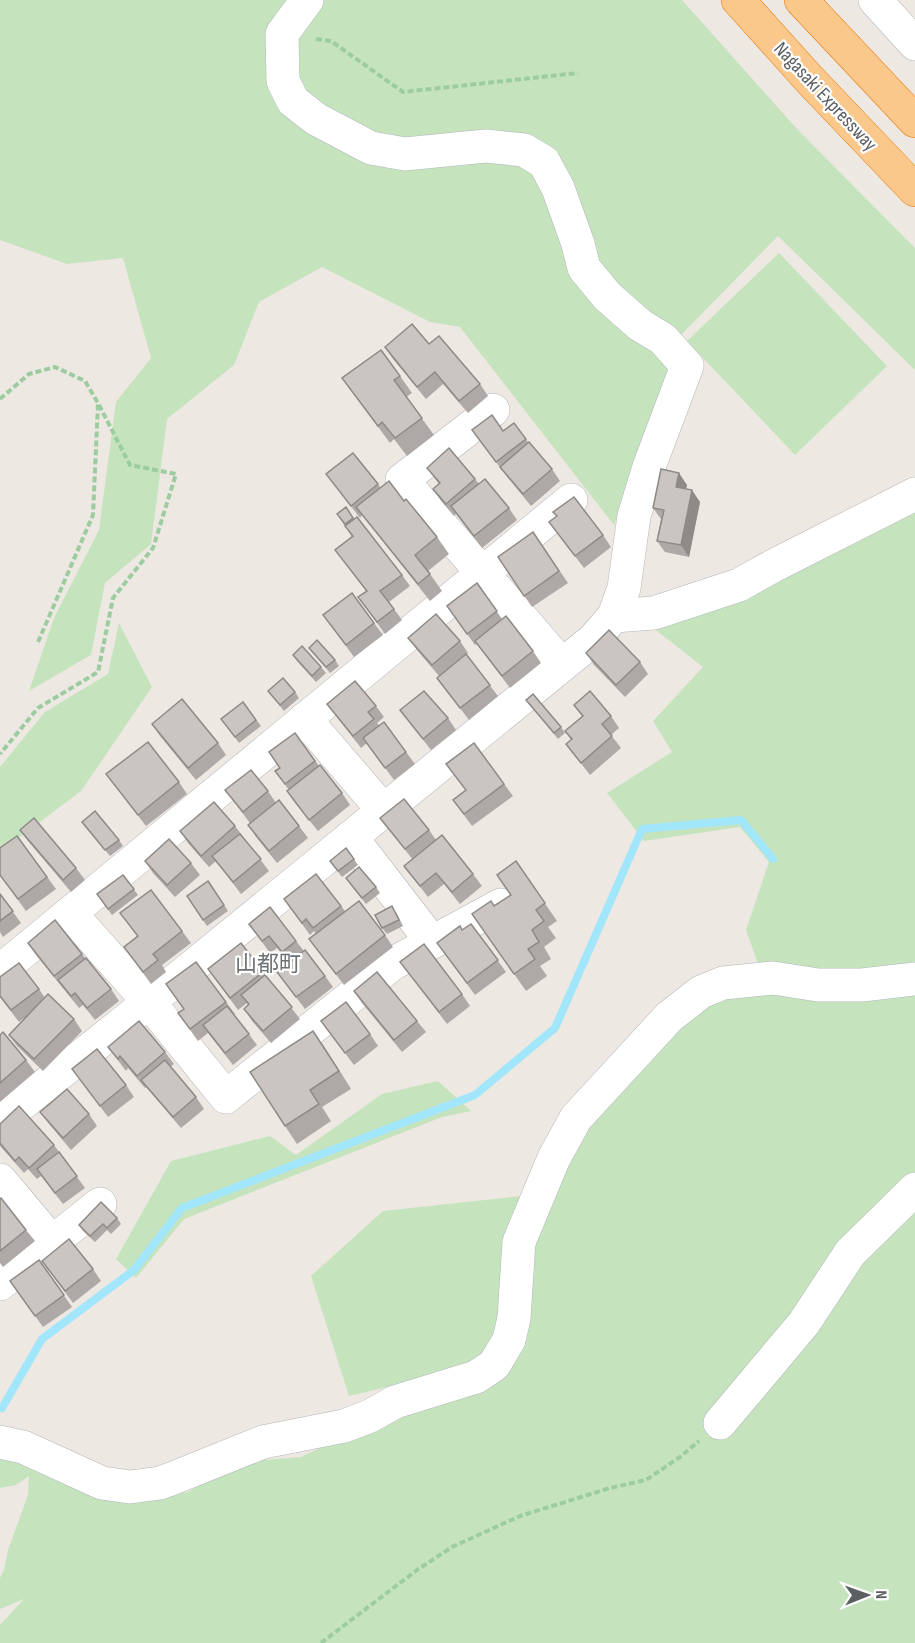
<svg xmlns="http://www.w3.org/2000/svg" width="915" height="1643" viewBox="0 0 915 1643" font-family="'Sofia Sans Condensed','Noto Sans JP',sans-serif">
  <rect width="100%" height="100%" fill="#ede8e2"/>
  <g fill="#c5e4be">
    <path d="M0,0h682l116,130 117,118v122l-137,-134 -101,103 -5,32 -58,154 -154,-198 -30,-5 -108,-55 -63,35 -25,63 -67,54 -16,125 -46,39 -14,72 -62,36 25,-73 45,-88 17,-128 35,-44 -28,-100 -56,6 -67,-24z"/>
    <path d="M779,253l108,113 -92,89 -108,-114z"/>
    <path d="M915,511v1132h-915v-18l24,-26 -24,10v-31l4,-8 4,-20 20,-55 1,-19 -13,9 -16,3v-35l117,46 71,-7 52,-30 61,-5 82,-39 112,-41 36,-134 33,-74 33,-62 66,-72 52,-39 50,-13 -19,-53 23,-68 -29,-35 -96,14 -37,-48 65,-41 -19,-31 50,-54 -51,-40z"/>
    <path d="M119,623l33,64 -71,104 -81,61v-85l45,-55 63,-38z"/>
    <path d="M438,1081l33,30 -29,6 -258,102 -48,59 -20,-19 55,-98 99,-25 26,19 86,-61z"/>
    <path d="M522,1196l-23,146 -28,25 -122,29 -38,-120 72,-65z"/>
  </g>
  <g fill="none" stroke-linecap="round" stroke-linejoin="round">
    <path stroke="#a2e6fc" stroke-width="8" d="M2,1408l40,-69 92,-69 48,-62 293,-113 80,-67 87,-199 99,-9 32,39"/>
    <defs>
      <g id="minor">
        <path d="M875,0l40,44"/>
        <path d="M493,410l-91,70 160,185"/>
        <path d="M614,616l40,-3 85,-28 34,-19 142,-72"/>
        <path d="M305,719l79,92"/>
        <path d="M351,837l81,105"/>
        <path d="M70,913l79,89 77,95 166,-133 109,-59"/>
        <path d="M0,971l571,-471"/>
        <path d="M0,1121l149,-119 444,-362 21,-24 10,-28 10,-72 15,-49 38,-101 -24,-27 -23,-14 -33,-29 -23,-28 -6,-24 -20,-56 -14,-26 -20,-12 -38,-4 -81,8 -34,-6 -55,-29 -23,-18 -10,-20 -1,-47 25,-34"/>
        <path d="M0,1180l52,62"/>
        <path d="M0,1284l100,-80"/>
        <path d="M720,1423l84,-100 46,-70 65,-64"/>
        <path d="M0,1442l23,5 79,36 28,4 30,-4 11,-4 92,-37 81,-16 26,-10 25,-14 81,-25 18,-12 15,-25 5,-22 5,-76 35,-84 22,-40 93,-101 32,-25 22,-9 50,-5 45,7h44l53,-6"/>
      </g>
      <g id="highway">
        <path d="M738,0l72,80 105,110"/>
        <path d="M801,0l114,121"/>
      </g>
    </defs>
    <use href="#minor" stroke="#b2b6b9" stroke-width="34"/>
    <use href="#highway" stroke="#e87607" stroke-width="34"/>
    <g stroke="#9ccca0" stroke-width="4" stroke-dasharray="6 3" stroke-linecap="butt">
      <path d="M316,39l15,2 72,51 175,-19"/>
      <path d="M0,399l29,-25 26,-7 30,14 13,22 32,62 46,9 -23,74 -40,50 -15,74 -60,36 -38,46"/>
      <path d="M38,642l55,-127 5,-111"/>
      <path d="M321,1643l96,-73 35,-23 68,-31 90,-28 36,-8 34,-23 19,-16"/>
    </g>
    <use href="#minor" stroke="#fff" stroke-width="33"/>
    <use href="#highway" stroke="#fac88b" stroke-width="33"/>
  </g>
  <g fill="#aea9a6">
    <path d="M429,344l51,40 8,12 -20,17 -25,-29 -17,15 -33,-40 -8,-12z"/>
    <path d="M400,376l12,17 -6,4 28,38 -27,21 -13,-17 -4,4 -48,-65z"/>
    <path d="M514,423l14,19 24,27 8,12 -29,25 -23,-28 -36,-48 31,1z"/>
    <path d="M353,453l28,35 23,13 33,36 12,17 -21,17 14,20 -12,10 -68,-86 -2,3 -34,-44z"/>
    <path d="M427,468l48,11 4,5 30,24 8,12 -35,28 -26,-34 -2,2 -13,-15 -8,-12 6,-5z"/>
    <path d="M687,485l-1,4 14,13 -11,55 -24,-5 -8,-11 4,-22 -8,-11z"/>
    <path d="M346,507l8,12 48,56 8,11 -21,16 13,18 -17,14 -27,-37 8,-6 -31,-41 17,-13 -15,-23z"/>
    <path d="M549,522l54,13 8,12 -27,21z"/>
    <path d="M533,532l35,51 -36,24 -34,-50z"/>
    <path d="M477,583l25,36 31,32 8,12 -31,25 -33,-44 -2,1 -28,-39z"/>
    <path d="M323,615l51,8 9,12 -29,22z"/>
    <path d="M408,638l52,3 8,12 -2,2 32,41 -29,24 -32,-42 2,-2 -22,-26z"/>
    <path d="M309,648l26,12 4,6 -9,7z"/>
    <path d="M586,653l54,9 8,12 -23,23 -31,-32z"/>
    <path d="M293,655l28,12 5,6 -10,9 -19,-21z"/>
    <path d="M268,691l27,1 4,6 -15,13z"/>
    <path d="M526,700l35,27 4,6 -7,6z"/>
    <path d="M243,702l18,24 -22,17 -18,-24z"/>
    <path d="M327,704l49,2 8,11 -7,6 29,29 9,12 -21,16 -27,-37 -6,5z"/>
    <path d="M574,705l37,11 8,12 -8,7 10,13 -31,27 -24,-31 5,-4 -6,-9 17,-15z"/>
    <path d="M400,710l48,8 8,12 -25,20z"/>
    <path d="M152,724l66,19 8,12 -30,25 -36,-44z"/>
    <path d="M295,733l24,33 23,27 8,12 -32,26 -23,-28 -8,-12 2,-1 -14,-19 5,-3z"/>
    <path d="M474,743l39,53 -41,30 -19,-26 13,-9z"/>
    <path d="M106,774l73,8 8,12 -41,32z"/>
    <path d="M225,790l43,1 8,12 23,23 9,12 -31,25 -21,-26 -8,-12 2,-2z"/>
    <path d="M380,818l49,12 7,10 37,34 9,12 -22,18 -16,-20 -16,13 -24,-31 9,-6z"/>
    <path d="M82,822l37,18 4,6 -13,10z"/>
    <path d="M235,826l34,45 -28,23 -25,-33 -7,6 -21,-24 -8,-12z"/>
    <path d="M20,830l56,38 9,12 -14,12 -43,-51z"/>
    <path d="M17,836l39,53 -30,22 -26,-36z"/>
    <path d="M346,848l12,17 -16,12 -12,-16z"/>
    <path d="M145,861l46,2 9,12 -25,22 -22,-24z"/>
    <path d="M516,861l41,60 -9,6 8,11 -12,9 7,12 -11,7 7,10 -21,15 -54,-77 22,-8 17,-11z"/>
    <path d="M123,875l15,20 -26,20 -15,-21z"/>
    <path d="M208,881l20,30 -21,15 -20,-30z"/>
    <path d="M350,884l26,3 4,6 -14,11z"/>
    <path d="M0,894l21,29 -18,14 -3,-5z"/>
    <path d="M284,899l57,7 4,5 40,24 8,12 -49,38 -35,-46 7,-5 -2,-3 -4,4z"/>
    <path d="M396,912l7,14 -16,8 -5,-6z"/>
    <path d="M120,913l62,18 9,12 -29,22 4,7 -15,12 -27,-37 13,-11z"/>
    <path d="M249,924l47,17 8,10 21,25 8,11 -28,22 -28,-37 12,-10 -12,-14 -7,5z"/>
    <path d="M471,924l35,48 -31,23 -38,-52 25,-13z"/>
    <path d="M28,943l54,11 29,35 8,12 -24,19 -12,-15 -4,3 -43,-53z"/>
    <path d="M241,943l59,76 -29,24 -19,-22 -8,-12 4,-4 -1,-2 -9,7 -30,-41z"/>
    <path d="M400,962l62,32 8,12 -23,18z"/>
    <path d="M0,977l39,12 6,9 29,21 8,12 -39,40 -26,-25 -8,-11 18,-19 -8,6 -19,-25z"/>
    <path d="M166,984l60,18 9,12h-1l23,31 -24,20 -25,-32 -10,8 -20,-28 6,-4z"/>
    <path d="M354,991l63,30 9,11 -24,20 -40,-49z"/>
    <path d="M321,1021l49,13 8,12 -24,19z"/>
    <path d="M313,1031l38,58 -29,18 9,14 -34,23 -12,-18z"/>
    <path d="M0,1035l26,25 9,12 -35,30z"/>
    <path d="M108,1047l57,5 9,12 -4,3 26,30 8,12 -23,19 -35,-41 -1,1 -17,-20 -2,3z"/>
    <path d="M72,1069l54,16 8,12 -26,20z"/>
    <path d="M40,1112l49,2 8,12 -26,24 -22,-26z"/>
    <path d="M0,1124l54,21 31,43 -22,16 -22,-28 -4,3 -9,-10 -4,4 -24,-27z"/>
    <path d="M0,1199l26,31 9,11 -32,26 -3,-4z"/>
    <path d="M117,1218l4,6 -10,10 -4,-4 -12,12 -12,-11 -4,-6z"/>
    <path d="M39,1260l33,47 -29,20 -33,-46z"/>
    <path d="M42,1261l51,8 8,12 -28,22z"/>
  </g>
  <g fill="#8d8a87">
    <path d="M679,473l8,12 -3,14 -8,-12z"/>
    <path d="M692,490l8,12 -11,55 -8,-12z"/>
    <path d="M313,1031l12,17 26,41 -12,-18z"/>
  </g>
  <g fill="#cac5c1" stroke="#8d8a87" stroke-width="1.5">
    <path d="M412,324l17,20 10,-8 41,48 -21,17 -24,-29 -18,15 -32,-40z"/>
    <path d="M381,350l19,26 -6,4 28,38 -27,20 -13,-16 -4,4 -36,-48z"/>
    <path d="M492,415l11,16 11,-8 12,16 -30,23 -24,-32z"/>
    <path d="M529,442l23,27 -29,25 -23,-27z"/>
    <path d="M449,448l26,31 -29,25 -13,-15 7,-6 -13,-15z"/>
    <path d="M353,453l25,31 -27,22 -25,-32z"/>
    <path d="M661,469l18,4 -3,14 16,3 -11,55 -24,-4 7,-31 -11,-2z"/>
    <path d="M485,479l24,29 -35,28 -23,-30z"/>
    <path d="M389,481l15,20 2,-2 31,38 -22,18 15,19 -12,10 -62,-77z"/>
    <path d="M574,497l29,38 -28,21 -26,-34 8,-6 -4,-4z"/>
    <path d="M346,507l7,11 -8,6 -8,-10z"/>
    <path d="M357,517l45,58 -22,16 14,18 -17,13 -19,-25 9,-6 -32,-41 18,-14 -8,-10z"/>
    <path d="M533,532l26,39 -35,25 -26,-39z"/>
    <path d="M477,583l20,28 -30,23 -20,-28z"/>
    <path d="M352,593l22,30 -28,22 -23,-30z"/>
    <path d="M436,614l24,27 -28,24 -24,-27z"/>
    <path d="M506,616l27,35 -31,25 -27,-35z"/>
    <path d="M609,630l31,32 -24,23 -30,-32z"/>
    <path d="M317,640l18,20 -9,7 -17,-19z"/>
    <path d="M302,646l19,21 -9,9 -19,-21z"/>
    <path d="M466,654l24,31 -30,23 -23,-30z"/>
    <path d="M283,678l12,14 -15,13 -12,-14z"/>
    <path d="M355,681l21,25 -8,6 6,7 -21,17 -26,-32z"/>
    <path d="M424,691l24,27 -25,21 -23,-29z"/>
    <path d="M590,691l21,25 -9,8 10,12 -31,27 -15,-19 6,-5 -7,-8 18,-15 -9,-11z"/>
    <path d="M533,694l28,33 -7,6 -28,-33z"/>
    <path d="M182,699l36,44 -30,25 -36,-44z"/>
    <path d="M243,702l13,18 -21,17 -14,-18z"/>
    <path d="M384,722l22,30 -21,16 -22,-30z"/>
    <path d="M295,733l20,28 -30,23 -10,-13 5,-3 -11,-16z"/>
    <path d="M148,742l31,40 -41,33 -32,-41z"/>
    <path d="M474,743l30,41 -40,30 -11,-14 13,-10 -20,-26z"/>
    <path d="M320,765l22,28 -33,27 -22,-29z"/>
    <path d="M251,770l17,21 -25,21 -18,-22z"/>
    <path d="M404,799l25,31 -24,19 -25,-31z"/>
    <path d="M279,800l20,26 -30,25 -21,-26z"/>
    <path d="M214,802l21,24 -34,30 -21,-25z"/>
    <path d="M95,811l24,29 -14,10 -23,-28z"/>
    <path d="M34,818l42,50 -13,12 -43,-50z"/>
    <path d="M240,834l21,25 -28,23 -21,-26z"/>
    <path d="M442,835l31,39 -21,18 -16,-19 -16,13 -16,-20z"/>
    <path d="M17,836l30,41 -29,22 -18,-24v-27z"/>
    <path d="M169,839l22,24 -24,22 -22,-24z"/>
    <path d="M346,848l8,11 -16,12 -8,-10z"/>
    <path d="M516,861l29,42 -9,7 8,11 -12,9 7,12 -11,7 7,10 -21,15 -42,-60 19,-13 3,5 17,-11 -14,-20z"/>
    <path d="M359,867l17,20 -14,11 -16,-20z"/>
    <path d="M316,874l25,32 -28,22 -7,-9 -4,4 -18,-24z"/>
    <path d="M123,875l11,14 -26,20 -11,-15z"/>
    <path d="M208,881l16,24 -21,15 -16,-24z"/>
    <path d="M151,890l31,41 -29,23 5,6 -15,12 -19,-25 14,-11 -18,-23z"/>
    <path d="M0,894l13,17 -13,10z"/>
    <path d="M359,901l26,34 -49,39 -27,-35z"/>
    <path d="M392,906l7,14 -17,8 -7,-13z"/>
    <path d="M270,907l26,34 -14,11 -13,-16 -7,5 -13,-17z"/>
    <path d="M55,920l27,34 -28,22 -26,-33z"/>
    <path d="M471,924l27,36 -31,23 -30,-40 23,-17 2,4z"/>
    <path d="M241,943l22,29 -33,26 -22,-29z"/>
    <path d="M424,944l38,50 -23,18 -39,-50z"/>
    <path d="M305,950l20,26 -29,21 -19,-25z"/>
    <path d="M86,958l25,31 -24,19 -12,-15 -4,3 -13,-16z"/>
    <path d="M196,962l30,40 -36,27 -12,-16 6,-4 -18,-25z"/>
    <path d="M19,963l20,26 -28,21 -11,-14v-19z"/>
    <path d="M377,972l40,49 -23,19 -40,-49z"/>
    <path d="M265,975l27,32 -29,24 -19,-22 5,-5 -8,-9z"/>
    <path d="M48,994l26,25 -40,40 -25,-24z"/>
    <path d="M346,1002l24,32 -25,19 -24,-32z"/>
    <path d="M227,1006l22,28 -24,19 -22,-28z"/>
    <path d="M139,1021l26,31 -28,24 -17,-20 -2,3 -10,-12z"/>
    <path d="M313,1031l26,40 -29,19 9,14 -34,22 -35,-54z"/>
    <path d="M3,1032l23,28 -26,23v-48z"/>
    <path d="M97,1049l29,36 -26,21 -28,-37z"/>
    <path d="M165,1060l31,37 -23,20 -32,-37z"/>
    <path d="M67,1089l22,25 -26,24 -23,-26z"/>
    <path d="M19,1106l35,39 -25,23 -10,-11 -4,4 -15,-18v-19z"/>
    <path d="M59,1152l18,24 -22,17 -18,-24z"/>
    <path d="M1,1198l25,32 -26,21v-52z"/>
    <path d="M101,1202l16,16 -10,10 -4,-4 -13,12 -11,-11z"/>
    <path d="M69,1239l24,30 -28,22 -23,-30z"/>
    <path d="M39,1260l25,35 -29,21 -25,-35z"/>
  </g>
  <g text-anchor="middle" stroke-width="4.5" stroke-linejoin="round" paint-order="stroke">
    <g font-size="20" fill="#5a5f62" stroke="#fff">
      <text transform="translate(826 96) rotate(47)" y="7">Nagasaki Expressway</text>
    </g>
    <g font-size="22" fill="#6b7174" stroke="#fff">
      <text x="268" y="971">山都町</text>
    </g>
  </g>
  <g transform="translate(867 1595) rotate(89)" stroke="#ffffff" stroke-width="4.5" paint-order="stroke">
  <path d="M0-4.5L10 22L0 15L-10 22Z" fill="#5a5f62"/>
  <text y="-9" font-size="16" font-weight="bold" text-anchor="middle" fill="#5a5f62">N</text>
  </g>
</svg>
